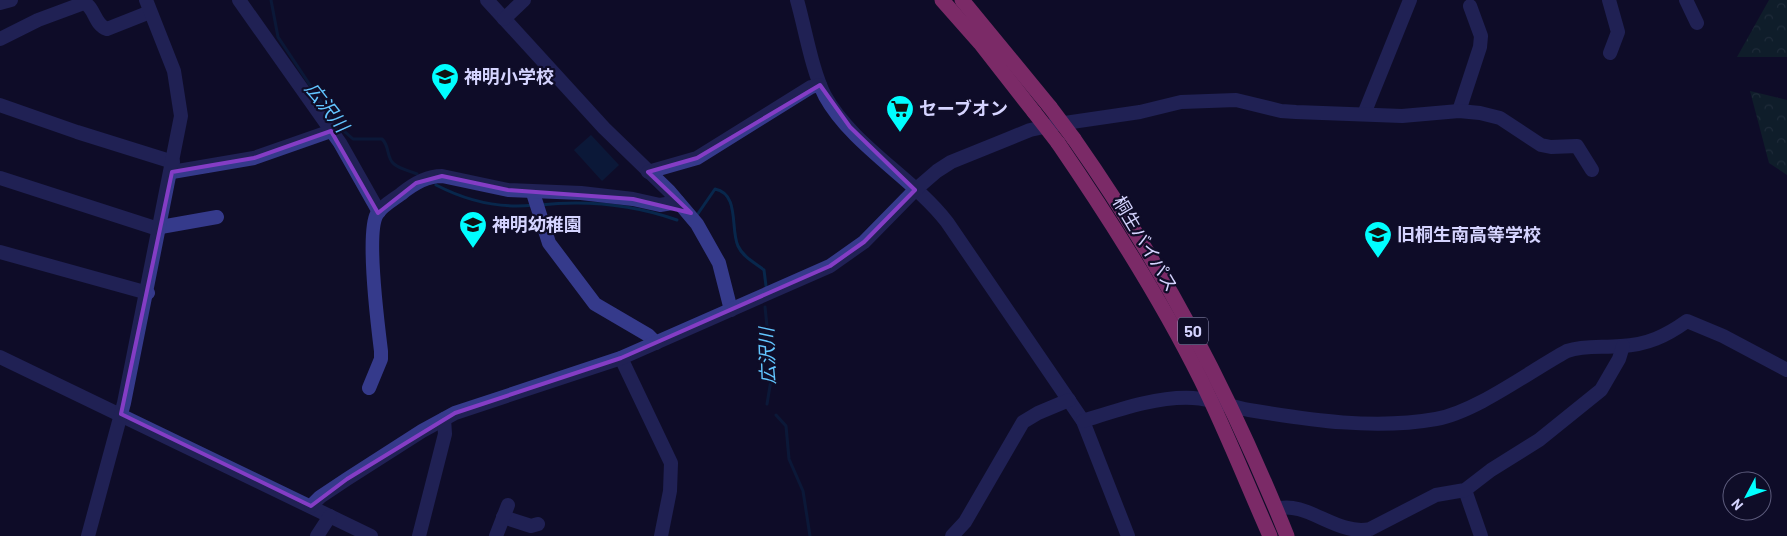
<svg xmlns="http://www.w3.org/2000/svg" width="1787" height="536" viewBox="0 0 1787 536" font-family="Barlow,'Noto Sans JP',sans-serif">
  <defs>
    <pattern id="forest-crowns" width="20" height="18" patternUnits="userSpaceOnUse" patternTransform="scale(1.25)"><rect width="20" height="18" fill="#10322e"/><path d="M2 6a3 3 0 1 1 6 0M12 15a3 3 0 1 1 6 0" fill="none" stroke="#324f4d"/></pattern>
  </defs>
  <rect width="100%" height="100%" fill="#0f0d28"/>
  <g fill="url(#forest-crowns)">
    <path d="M1769,0h18v57h-50z"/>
    <path d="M1750,91l37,9v75l-18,-12z"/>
  </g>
  <path fill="#08274c" d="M591,135l28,30 -17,16 -28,-31z"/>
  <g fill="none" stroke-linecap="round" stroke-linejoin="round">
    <g stroke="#08274c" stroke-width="3">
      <path d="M271,0l7,37 58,87 17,15h29c8,7 4,19 12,25 6,5 16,7 23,10"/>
      <path d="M436,185c31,16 63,24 98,20"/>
      <path d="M540,205c46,-5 94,0 137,15"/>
      <path d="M697,215l18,-26c25,5 15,40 23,57 5,11 17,17 26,24l2,16"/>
      <path d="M765,307l7,67 -5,30"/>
      <path d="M776,415l10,11 3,33 14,32 7,45"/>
    </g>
    <g stroke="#353a8b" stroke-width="14">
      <path d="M239,0l101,143 39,69"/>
      <path d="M487,0l117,128 65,63 28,33 22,39 12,47"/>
      <path d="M797,0c8,28 15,71 28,96 27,49 88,82 122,126l136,199 45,115"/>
      <path d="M1609,0l9,32 -8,21"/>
      <path d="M1686,0l11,23"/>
      <path d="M0,3l11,-3"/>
      <path d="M504,19l20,-19"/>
      <path d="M0,39l38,-19 46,-17c11,4 10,22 23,26l43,-17"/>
      <path d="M0,105l77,27 96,30"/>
      <path d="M1459,111l21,-64 1,-11 -11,-30"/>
      <path d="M1364,114l46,-114"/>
      <path d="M172,172l82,-14 77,-27"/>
      <path d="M648,172l49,-14 114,-71 9,-2"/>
      <path d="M0,178l155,50 62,-11"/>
      <path d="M533,193l16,50 46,61 53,31 8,8"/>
      <path d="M0,252l148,41"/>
      <path d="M0,357l371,179"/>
      <path d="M621,358l50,105 -1,28 -9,45"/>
      <path d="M369,388l12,-29v-8c-3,-24 -15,-119 -4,-137 5,-8 16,-14 24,-20 12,-10 25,-18 41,-18l66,14 73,3 52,6 27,6 18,-3"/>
      <path d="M1083,421c35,-11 74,-25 110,-23 20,1 37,9 56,12 62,10 125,20 187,9 40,-7 94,-48 131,-68 18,-6 36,-3 54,-5 26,-1 45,-10 66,-25l36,15 64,34"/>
      <path d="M1465,490l16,46"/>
      <path d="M311,506l9,-9 27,-18 75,-48 33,-18 166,-55 209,-92 34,-24 51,-52 22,-19 14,-9 57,-23 22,-9 28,-6 82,-12 41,-10 55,-2 45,11 15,1 106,4 57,-5 21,2 20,5 41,27 10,2 26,-1 15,24"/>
      <path d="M1276,509c31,-9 60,27 94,20l66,-34 29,-5 26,-20 48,-30 62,-50 18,-31 4,-13"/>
      <path d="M503,517l28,9 7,-2"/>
      <path d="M88,536l36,-133 57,-287 -7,-45 -28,-71"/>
      <path d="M317,536l13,-20"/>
      <path d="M419,536l26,-102 -1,-15"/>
      <path d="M496,536l12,-31"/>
      <path d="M952,536l13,-14 58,-100 15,-9 31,-13"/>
    </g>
    <g stroke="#ff4fb4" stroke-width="15">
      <path d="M942,0l38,43 54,69"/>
      <path d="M962,0l88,107"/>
      <path d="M1074,139c89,127 155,253 213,397"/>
      <path d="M1058,143c52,76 102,154 143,237 25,51 46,104 69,156"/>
    </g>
    <g stroke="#ff4fb4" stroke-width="15">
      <path d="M1050,107l24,32"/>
      <path d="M1034,112l24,31"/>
    </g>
  </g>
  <path d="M0 0H1787V536H0ZM820,85l30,42 65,63 -51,52 -34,24 -209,92 -166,55 -108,66 -36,27 -190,-92 51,-242 82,-14 77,-27 47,82 38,-30 26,-7 66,14 125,9 58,14 -43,-41 49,-14z" fill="#0f0d28" fill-opacity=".55" fill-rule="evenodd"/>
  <path fill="none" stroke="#843dc5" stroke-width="4" stroke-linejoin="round" d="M820,85l30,42 65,63 -51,52 -34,24 -209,92 -166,55 -108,66 -36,27 -190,-92 51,-242 82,-14 77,-27 47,82 38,-30 26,-7 66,14 125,9 58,14 -43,-41 49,-14z"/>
  <defs>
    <symbol id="school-pin" viewBox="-11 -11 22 30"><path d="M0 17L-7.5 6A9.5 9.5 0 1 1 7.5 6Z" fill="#00feff" stroke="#0f0d28"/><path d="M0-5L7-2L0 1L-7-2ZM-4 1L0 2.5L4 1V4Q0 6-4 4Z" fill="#111"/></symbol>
    <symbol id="supermarket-pin" viewBox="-11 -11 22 30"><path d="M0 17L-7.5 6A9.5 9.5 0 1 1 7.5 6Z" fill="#00feff" stroke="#0f0d28"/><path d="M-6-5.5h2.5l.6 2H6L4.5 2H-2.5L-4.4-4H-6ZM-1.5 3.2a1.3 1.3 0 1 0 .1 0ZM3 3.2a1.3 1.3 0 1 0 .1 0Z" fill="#111"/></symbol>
  </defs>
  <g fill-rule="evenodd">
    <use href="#school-pin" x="429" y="61" width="32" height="43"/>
    <use href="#supermarket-pin" x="884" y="93" width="32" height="43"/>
    <use href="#school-pin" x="457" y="209" width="32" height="43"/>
    <use href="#school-pin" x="1362" y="219" width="32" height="43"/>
  </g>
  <g text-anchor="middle" stroke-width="4.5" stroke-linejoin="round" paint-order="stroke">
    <rect fill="#0f0d28" stroke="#9a98be" stroke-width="1" x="1178" y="317.5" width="30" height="27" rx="4"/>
    <g font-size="16" font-weight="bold" fill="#d5d4ff">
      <text x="1193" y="337">50</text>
    </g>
    <g font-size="18" font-weight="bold" fill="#d5d4ff" stroke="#0f0d28" text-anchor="start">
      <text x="464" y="83">神明小学校</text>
      <text x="919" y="115">セーブオン</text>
      <text x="492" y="231">神明幼稚園</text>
      <text x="1397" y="241">旧桐生南高等学校</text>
    </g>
    <g font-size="18" fill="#d5d4ff" stroke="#0f0d28">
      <text transform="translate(1145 244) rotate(59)" y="6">桐生バイパス</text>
    </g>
    <g font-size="19" font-style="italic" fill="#62c5ff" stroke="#0f0d28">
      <text transform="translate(327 107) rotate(52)" y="7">広沢川</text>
      <text transform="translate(767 356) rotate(-92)" y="7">広沢川</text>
    </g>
  </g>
  <g transform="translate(1747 496) rotate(229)"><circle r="24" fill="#0f0d28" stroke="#5e5d7e"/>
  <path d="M0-4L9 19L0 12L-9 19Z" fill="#00feff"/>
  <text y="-8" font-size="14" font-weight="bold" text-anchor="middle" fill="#d5d4ff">N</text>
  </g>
</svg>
